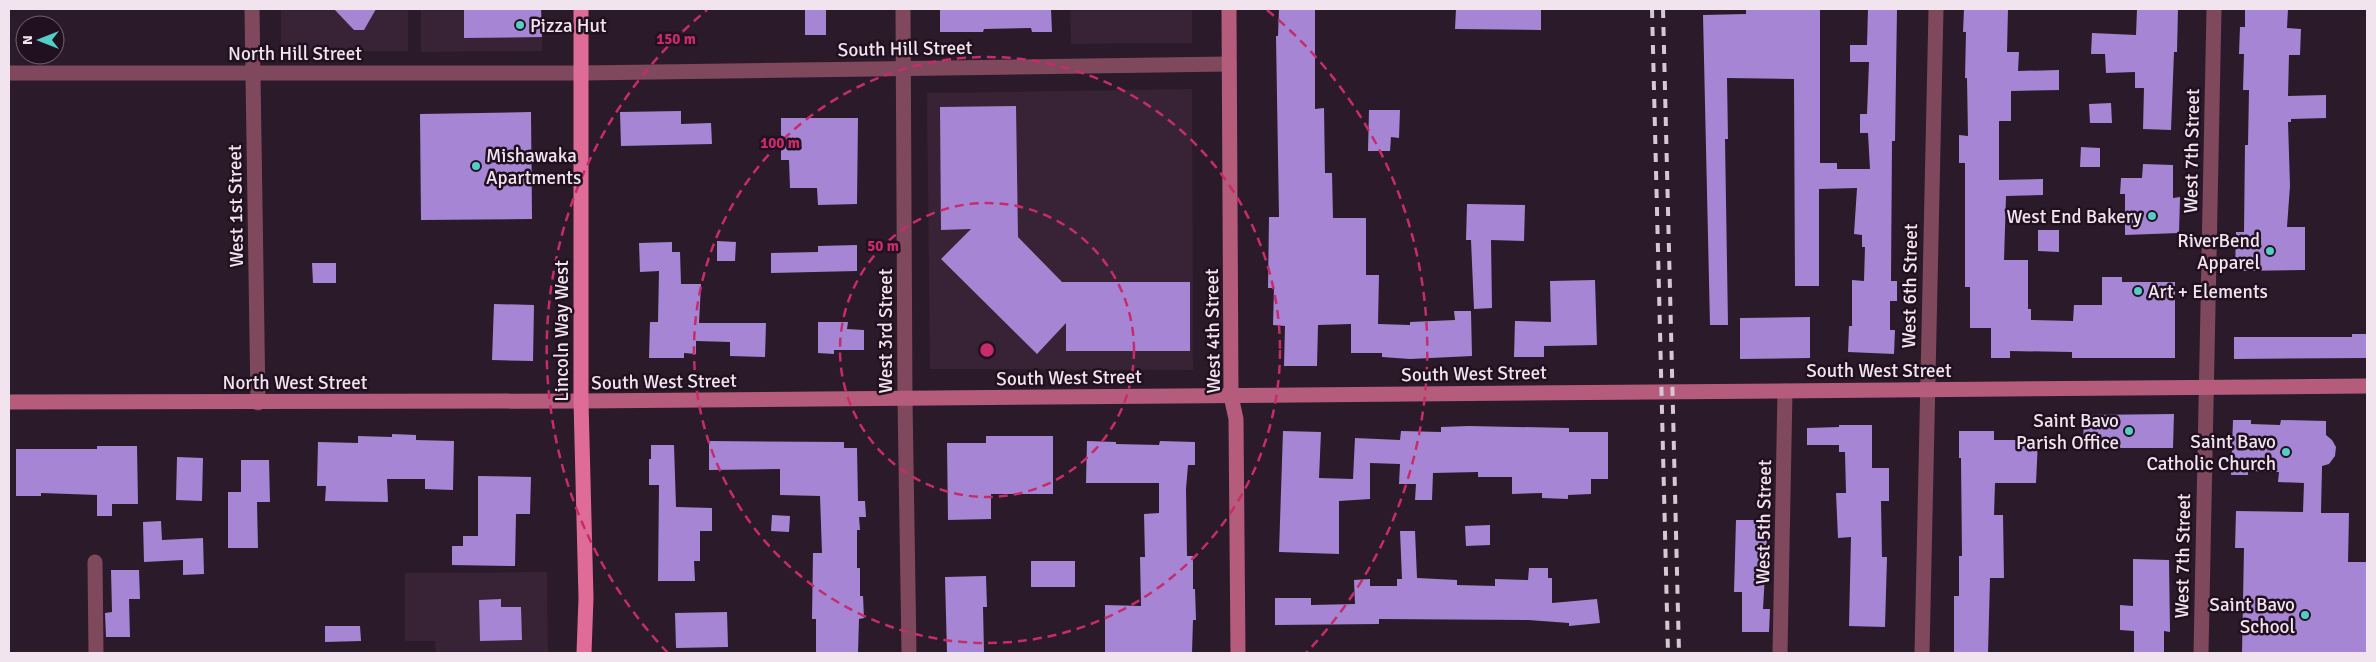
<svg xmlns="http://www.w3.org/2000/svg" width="2376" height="662" viewBox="0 0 2376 662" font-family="Signika,sans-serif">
  <rect width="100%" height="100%" fill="#2b1a2a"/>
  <g fill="#382236">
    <path d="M281,9h127v42l-127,1z"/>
    <path d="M421,9h121v42l-121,1z"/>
    <path d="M1070,9h122v34l-121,1z"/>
    <path d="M1192,89l1,281 -263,-1 -3,-276z"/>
    <path d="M547,572l1,81h-112l-1,-12h-30v-68z"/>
  </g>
  <g fill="#a686d4">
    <path d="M334,9h42l-12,21h-10z"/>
    <path d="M464,9h77l1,28 -78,1z"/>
    <rect x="805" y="9" width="21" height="26"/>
    <path d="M940,9h111l1,23h-20l-1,-4 -47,1 -1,3h-43z"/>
    <path d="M1279,9h36v100l9,-1 1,65h7l1,45h33v57h13l-1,49 32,1v-3l45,-2 -1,-9h17l1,45 -62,3 -28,-2v-4h-31v-29l-33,1 -1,41h-33l1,-40 -12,-1 1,-37h-6l1,-71h10l-3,-181h2z"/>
    <path d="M1456,9h85v21l-86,-1z"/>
    <path d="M1746,9h74v154h17v6h33l-2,-36h-8v-19h7l2,-52h-19v-17h17l1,-36h29l-2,132h-3l-1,140h6v20h-7v29h5l-1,24 -46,-2 1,-26h3v-46l12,1 1,-34h-3v-12l-8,-1 3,-46 -38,1v97h-24l-1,-207 -67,-1 1,61h-3l3,186h-18l-7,-310 43,-1z"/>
    <path d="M1964,9h44l-1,43h12l-1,19 41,-1v20l-48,1v30h-12v59l44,-1v16l-37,1 -2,64h24v49h3v11l42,1 1,-16h28v-28h20v5h53v76h-103v-6l-62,-1v7h-19v-30h-21v-41h-5v-124h-6v-28l9,1 -1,-58h-2l1,-46h-3z"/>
    <path d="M2137,9h41l-1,43h-3l-3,78 -28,-1 1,-41h-9v-16l-29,1 -1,-19h-14l1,-21 44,2z"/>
    <path d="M2245,9h43l-1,19 14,1 -1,26h-11l-1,41 38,-1v23l-35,1v3h-3l2,64 -3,41h18v43l-70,1 1,-39h8l1,-87h3l1,-55h-6l1,-36h-5l1,-27h5z"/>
    <path d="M2111,103l1,20h-22l-1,-19z"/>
    <path d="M1016,106l2,131 44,45h128v69h-124v-28l-29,31 -96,-95 30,-30 -30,1 -1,-123z"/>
    <path d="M1369,110h31l-1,28 -8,-1 -1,14h-22z"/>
    <path d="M681,111v13l30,-1 1,21 -91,2 -1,-34z"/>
    <path d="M531,112l1,107 -111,1 -1,-106z"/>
    <path d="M781,118h77l-1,86 -39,1 -1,-17h-27l-1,-28h-8z"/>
    <path d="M2081,147l19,1v19h-20z"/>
    <path d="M2143,164l30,1v33l7,-1 -1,36 -54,2v-41h-5l1,-16h21z"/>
    <path d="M1467,204l58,1 -1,36 -33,-1 1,68 -18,1 -3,-69h-5z"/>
    <path d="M2038,230h21v22l-21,-1z"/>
    <path d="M717,241l19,1 -1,19h-18z"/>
    <path d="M672,242v10h8l1,32h20l-2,39h67l-1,34 -35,-1v-14l-34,-1v13l-12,-1v5h-35l1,-36h8l1,-51 -19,1 -1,-29z"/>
    <path d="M857,245v26l-86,2v-20l47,-1v-6z"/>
    <path d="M312,263h24v20h-23z"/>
    <path d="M1595,280l2,65 -53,1v11h-30l1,-36 36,1 -1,-41z"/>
    <path d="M494,304l40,1 -1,56 -41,-1z"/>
    <path d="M1810,317v41l-70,1v-41z"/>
    <path d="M818,322h30l-1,7 17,1v20h-30v4l-16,-1z"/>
    <path d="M2352,334h15v24l-133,1v-22h118z"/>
    <path d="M2174,414l-1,34h-90l1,-33z"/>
    <path d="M2233,420h18v4l29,1 1,-5 45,1v14l6,5 4,7 -1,9 -6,8 -7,2 -1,47h28l-1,49h19v91h-125l2,-105h-9l1,-37 67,1 1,-29 -26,-1 1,-10 -31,-1v4h-17z"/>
    <path d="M1839,425h33v43h17v33h-8l1,56h5l-2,70 -36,-1 2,-89 -13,1 -2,-45h10l-1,-41h-6v-7h-32v-17l32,-1z"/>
    <path d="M1469,426l100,2v4h39v47h-17v15l-23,1v4l-26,-1v-5l-30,1v-17h-34v-5l-45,1 -1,27h-17l1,-16h-17l1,-20 -30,-1v36l-31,2v53l-60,-2 4,-121 38,1 -2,46 34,1 2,-41 45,2 1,-9 40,1v-5z"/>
    <path d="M1959,431h35v9h44l-2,43h-41l-1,32h9l1,63h-14l-2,75h-34v-57h5v-40h3l-1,-98h-2z"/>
    <path d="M392,434l24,1v5l38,1 -1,49 -28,-1v-10h-38l1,23 -63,-1 1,-15h-9l1,-44 40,1v-7l34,1z"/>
    <path d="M986,436h67v58h-62v25l-43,1 -1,-77h39z"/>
    <path d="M709,441l135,1v6h13l1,53h7l1,16h-7l1,13h-3v38h3v28h3l1,22 -5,1 -1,34h-42v-34h-4l1,-66h9l-2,-57 -40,-1v-26l-71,1z"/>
    <path d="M1087,441l29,1v2l43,1 1,-4 35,1v23h-7l-2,24 1,67h6v33h2l1,31h-3l-1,33h-87v-48l36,1 -1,-49h5l-1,-43 15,-1v-30h-73z"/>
    <path d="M651,445h23l2,62 36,1v23h-12v30h-6l1,20h-37l1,-96h-10v-26h2z"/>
    <path d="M97,446h40l1,58h-26v12h-15v-21l-56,-2v3h-25v-47h81z"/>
    <path d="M177,457l26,1 -1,43 -26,-1z"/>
    <path d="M241,460h28l1,42h-13l1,46h-30v-56h13z"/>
    <path d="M478,476l53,1 -1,37h-14l-1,52 -63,-1v-19h11v-10h15z"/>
    <path d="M772,515l18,1 -1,16 -18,-1z"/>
    <path d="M1736,520h32l-5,89h7l-1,23h-27v-40h-8z"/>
    <path d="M161,521l1,19 41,-2 1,36 -21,1v-15l-39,2 -1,-40z"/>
    <path d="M1490,525v20l-24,1 -1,-20z"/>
    <path d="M1400,531h15l2,47 40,2v5l38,1v-7l33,1 1,-12h19v10h4v25l45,-4 3,24 -31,3v-3l-41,-3 -149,-1v5l-104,1v-27h36v7l44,-1 -1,-24 16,-1v7h27v-7h5z"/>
    <path d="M2133,559l36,1 1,72 -6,-1v22h-30v-22l-14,-1v-25l13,1z"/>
    <rect x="1031" y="561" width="44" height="26"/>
    <path d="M111,570h28l1,29h-11l1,38h-24l-1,-24 7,-1z"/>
    <path d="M986,576l1,31h-4l1,46h-37l-2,-76z"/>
    <path d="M501,599v8h20l1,33 -42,1 -1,-41z"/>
    <path d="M727,612l1,35 -52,1 -1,-35z"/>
    <path d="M325,626h35l1,15 -36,1z"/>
  </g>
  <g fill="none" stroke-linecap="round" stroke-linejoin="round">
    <g stroke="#80485c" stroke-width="15">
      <path d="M252,9l6,394"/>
      <path d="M903,9l2,390 4,254"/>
      <path d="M9,73h573l647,-9"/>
      <path d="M95,562l1,91"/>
      <path d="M1780,653l5,-262"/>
      <path d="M1922,653l14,-644"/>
      <path d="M2201,653l13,-644"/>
    </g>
    <g stroke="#b55c7d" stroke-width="15">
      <path d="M1229,9l2,387 5,23 2,234"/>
      <path d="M9,402l572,-1 1786,-15"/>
    </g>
    <path stroke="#df6b97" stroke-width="15" d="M581,9v392l5,197 -2,55"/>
    <g stroke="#d5c8d4" stroke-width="4" stroke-dasharray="9 9" stroke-linecap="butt">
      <path d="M1652,9l16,644"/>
      <path d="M1663,9l16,644"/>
    </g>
  </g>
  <g fill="none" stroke="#c72c6a" stroke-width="2.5" stroke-dasharray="9 6">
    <circle cx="987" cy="350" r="147"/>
    <circle cx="987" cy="350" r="293"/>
    <path d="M668 653A440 440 0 0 1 707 10M1267 10A440 440 0 0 1 1306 653"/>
  </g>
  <g fill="#54cdc7" stroke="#211120" stroke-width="2">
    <circle cx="520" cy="25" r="5"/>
    <circle cx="476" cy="166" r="5"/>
    <circle cx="2152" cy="216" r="5"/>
    <circle cx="2270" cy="251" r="5"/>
    <circle cx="2138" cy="291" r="5"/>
    <circle cx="2129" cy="431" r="5"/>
    <circle cx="2286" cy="452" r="5"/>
    <circle cx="2305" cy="615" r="5"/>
  </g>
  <g text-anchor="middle" stroke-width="5" stroke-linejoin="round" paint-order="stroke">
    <g font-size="19" fill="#f1e4ef" stroke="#211120" text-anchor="end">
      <text x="530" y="32" text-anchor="start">Pizza Hut</text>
      <text x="486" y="162" text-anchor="start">Mishawaka<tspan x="486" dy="22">Apartments</tspan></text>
      <text x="2142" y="223">West End Bakery</text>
      <text x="2260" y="247">RiverBend<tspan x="2260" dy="22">Apparel</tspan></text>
      <text x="2148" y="298" text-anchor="start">Art + Elements</text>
      <text x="2119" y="427">Saint Bavo<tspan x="2119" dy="22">Parish Office</tspan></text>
      <text x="2276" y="448">Saint Bavo<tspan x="2276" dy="22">Catholic Church</tspan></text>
      <text x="2295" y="611">Saint Bavo<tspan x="2295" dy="22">School</tspan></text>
    </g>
    <g font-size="19" fill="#f1e4ef" stroke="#211120">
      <text transform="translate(905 48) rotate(-1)" y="7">South Hill Street</text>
      <text x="295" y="60">North Hill Street</text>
      <text transform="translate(2191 151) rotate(-89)" y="7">West 7th Street</text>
      <text transform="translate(235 206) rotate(-91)" y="7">West 1st Street</text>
      <text transform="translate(1909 286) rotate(-89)" y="7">West 6th Street</text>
      <text transform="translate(561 331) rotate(-90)" y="7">Lincoln Way West</text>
      <text transform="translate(885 331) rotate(-90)" y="7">West 3rd Street</text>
      <text transform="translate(1212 331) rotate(-91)" y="7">West 4th Street</text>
      <text x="1879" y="377">South West Street</text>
      <text transform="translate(1474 373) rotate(-1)" y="7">South West Street</text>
      <text transform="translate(1069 377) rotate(-1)" y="7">South West Street</text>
      <text transform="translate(664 381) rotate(-1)" y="7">South West Street</text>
      <text x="295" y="389">North West Street</text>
      <text transform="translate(1763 522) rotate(-89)" y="7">West 5th Street</text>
      <text transform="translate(2182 556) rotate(-89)" y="7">West 7th Street</text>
    </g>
  </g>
  <circle cx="987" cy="350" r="8" fill="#c72c6a" stroke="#211120" stroke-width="2.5"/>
  <g font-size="15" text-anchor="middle" font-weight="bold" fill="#c72c6a" stroke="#211120" stroke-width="5" stroke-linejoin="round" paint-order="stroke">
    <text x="676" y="44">150 m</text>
    <text x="780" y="148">100 m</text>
    <text x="883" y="251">50 m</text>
  </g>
  <rect width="2376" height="662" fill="none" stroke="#f1e4ef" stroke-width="20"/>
  <g transform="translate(40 40) rotate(270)"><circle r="24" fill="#211120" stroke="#746573"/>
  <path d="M0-4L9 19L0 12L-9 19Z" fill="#54cdc7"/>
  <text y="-8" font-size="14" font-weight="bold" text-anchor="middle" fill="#f1e4ef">N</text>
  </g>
</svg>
